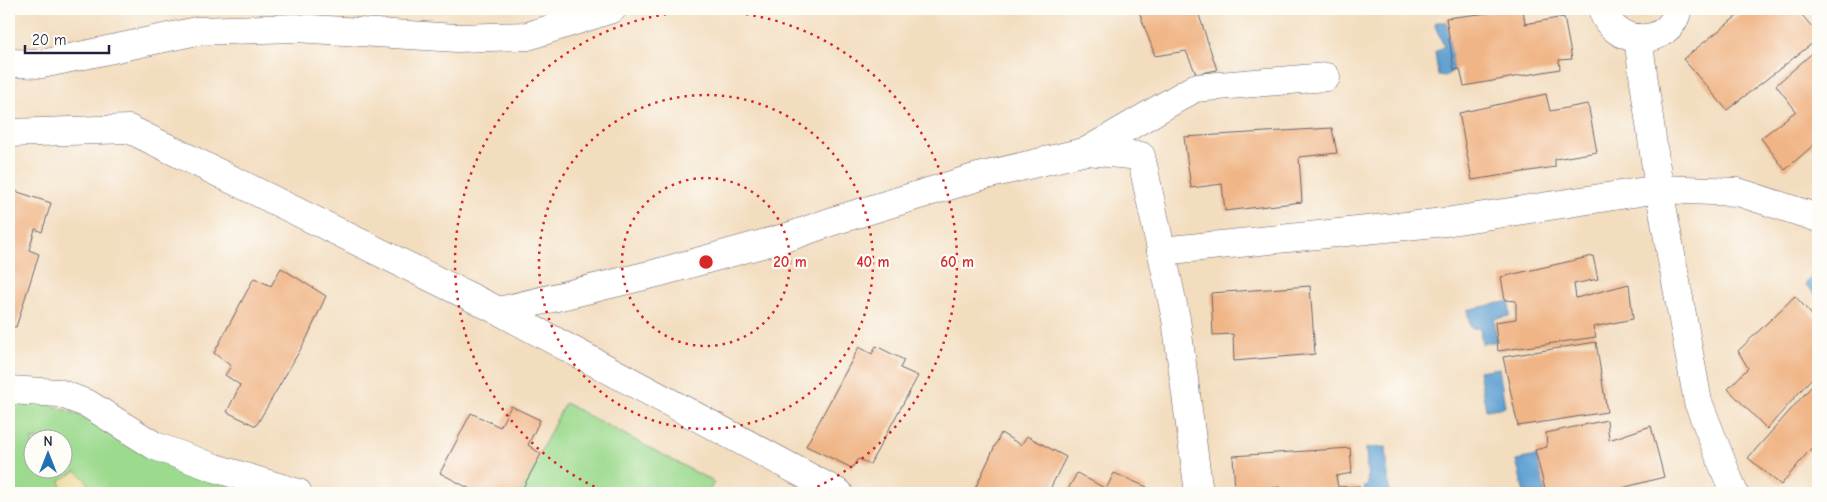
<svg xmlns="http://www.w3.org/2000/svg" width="1827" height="502" viewBox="0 0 1827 502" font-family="'Comic Neue',sans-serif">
  <rect width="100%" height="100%" fill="#fdfcf7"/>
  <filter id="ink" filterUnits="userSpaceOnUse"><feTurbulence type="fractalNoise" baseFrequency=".02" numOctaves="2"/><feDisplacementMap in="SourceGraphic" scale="10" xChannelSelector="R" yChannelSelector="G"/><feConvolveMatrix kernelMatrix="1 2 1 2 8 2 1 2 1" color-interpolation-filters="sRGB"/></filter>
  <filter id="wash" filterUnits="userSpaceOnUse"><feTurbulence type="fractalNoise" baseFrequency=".0096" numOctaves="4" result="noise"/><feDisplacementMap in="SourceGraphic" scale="20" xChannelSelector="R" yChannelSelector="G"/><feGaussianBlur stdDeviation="1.12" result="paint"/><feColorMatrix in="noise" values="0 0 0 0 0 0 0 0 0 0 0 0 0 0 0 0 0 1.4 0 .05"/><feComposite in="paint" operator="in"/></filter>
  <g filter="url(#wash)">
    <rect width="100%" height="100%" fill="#f3ddbf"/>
    <g fill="#9cda8e" stroke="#5f7e64" fill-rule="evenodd">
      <path d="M9,390l289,103h-289zM32,440h30v30h-30z"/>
      <path d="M565,403l149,79 -6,11h-188z"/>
    </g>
    <path fill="#eeda9e" stroke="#887e6c" d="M76,471c9,7 13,11 14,22h-28l-2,-13z"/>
    <g fill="#5fa0d2" stroke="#406186">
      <path d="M1436,22h11l7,48 -9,6 -7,-1 -3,-23 9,-6 -9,-20z"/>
      <path d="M1818,273v24l-13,-13z"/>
      <path d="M1509,301l1,15 -16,3 3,22 -15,3 -2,-16h-9l-4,-18z"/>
      <path d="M1499,368l6,39 -19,3 -7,-39z"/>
      <path d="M1386,447l3,44 -24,2 -1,-6 4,-1 -2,-38z"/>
      <path d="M1537,456l9,37h-22l-8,-33z"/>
    </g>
    <g id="blocks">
      <g fill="#f0b586">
        <path d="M1138,9h68l-8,3 19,58 -21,4 -10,-23 -31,5z"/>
        <path d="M1521,9h2l2,15 39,-7 8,42 -13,1 1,9 -96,17 -4,-17 -6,1 -8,-52z"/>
        <path d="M1746,9h51l21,25v5l-91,71 -44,-51z"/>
        <path d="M1818,48v93l-33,29 -24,-32 35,-27 -20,-26z"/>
        <path d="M1546,94l4,17 38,-7 9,48 -42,7v8l-83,13 -13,-67z"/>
        <path d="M1332,128l5,25 -38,4 3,45 -77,9 -3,-27 -31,4 -7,-51z"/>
        <path d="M9,189l42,14 -9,29 -7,-3 -6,21 10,4 -23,73 -7,-1z"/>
        <path d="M1593,256l5,23 -24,5 2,14 53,-14 4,35 -40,8 3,10 -98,14 -3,-29 21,-3v-18l-11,-1 -4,-23z"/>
        <path d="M281,268l45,28 -19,42 -51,88 -29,-14 13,-27 -15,-10 6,-9 -17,-13 40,-75 17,8z"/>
        <path d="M1310,286l5,68 -81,7 -1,-27 -20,1 -2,-42z"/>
        <path d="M1795,296l23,26v49l-51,58 -39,-40 20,-21 -10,-17z"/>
        <path d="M1596,342l11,70 -89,14 -15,-69z"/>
        <path d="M876,346l28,14 -4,8 18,8 -48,88 -12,-5 -6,9 -46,-22 53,-99 13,7z"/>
        <path d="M1818,379v61l-37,45 -33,-27z"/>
        <path d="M511,406l29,14 -12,25 13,9 -21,39h-42l-38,-20 31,-60 29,14z"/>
        <path d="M1607,420l2,20 42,-14 13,51 -61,16h-57l-11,-43 12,-3 -1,-14z"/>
        <path d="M1001,433l20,12 6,-9 39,21 -18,36h-75z"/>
        <path d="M1350,448l2,25 -16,3 2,11 21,-1 1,7h-79l-1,-6 -45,5 -2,-36z"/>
        <path d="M1077,473l29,16 8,-16 33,14 -3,6h-78z"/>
      </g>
    </g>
  </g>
  <g filter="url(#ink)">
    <use href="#blocks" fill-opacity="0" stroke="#6b6369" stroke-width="1"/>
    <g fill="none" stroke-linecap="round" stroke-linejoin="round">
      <defs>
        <g id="minor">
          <path d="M1602,9c11,38 67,40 76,0"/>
          <path d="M9,63l33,1 155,-33 98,-3 162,10 71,-2 84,-27"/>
          <path d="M9,133l120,-4 370,182 340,182"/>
          <path d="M1087,151l108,-63 131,-11"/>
          <path d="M1161,251l284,-29 214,-33 -21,-151"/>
          <path d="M499,311l158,-38 134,-37 42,-15 145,-44 109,-26 54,5 35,163 23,174"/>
          <path d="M9,390l50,3 29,11 67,42 60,22 83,25"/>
          <path d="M1734,493l-36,-91 -39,-213 79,3 80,26"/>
        </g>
      </defs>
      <use href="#minor" stroke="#6b6369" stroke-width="29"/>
      <use href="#minor" stroke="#fff" stroke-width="28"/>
    </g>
  </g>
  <g fill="none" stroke="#d62828" stroke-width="2.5" stroke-dasharray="2.5 5">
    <circle cx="706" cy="262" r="84"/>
    <circle cx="706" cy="262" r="167"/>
    <path d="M608 493A251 251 0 1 1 804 493"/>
  </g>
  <circle cx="706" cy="262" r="8" fill="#d62828" stroke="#fdfcf7" stroke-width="2.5"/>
  <g font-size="15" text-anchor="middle" font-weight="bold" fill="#d62828" stroke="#fdfcf7" stroke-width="4.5" stroke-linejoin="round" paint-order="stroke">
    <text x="790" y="267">20 m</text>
    <text x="873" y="267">40 m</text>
    <text x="957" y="267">60 m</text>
  </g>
  <rect width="1827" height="502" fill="none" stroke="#fdfcf7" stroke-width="30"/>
  <g transform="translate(48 454)"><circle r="24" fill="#fdfcf7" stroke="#a5a5ac"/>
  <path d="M0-4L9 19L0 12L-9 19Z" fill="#1f6fb2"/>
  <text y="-8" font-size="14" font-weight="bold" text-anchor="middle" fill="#22223b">N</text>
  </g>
  <path d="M25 45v8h84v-8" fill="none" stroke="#22223b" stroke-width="2.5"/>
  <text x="32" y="45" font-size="15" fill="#22223b" stroke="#fdfcf7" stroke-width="4" paint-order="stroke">20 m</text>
</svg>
